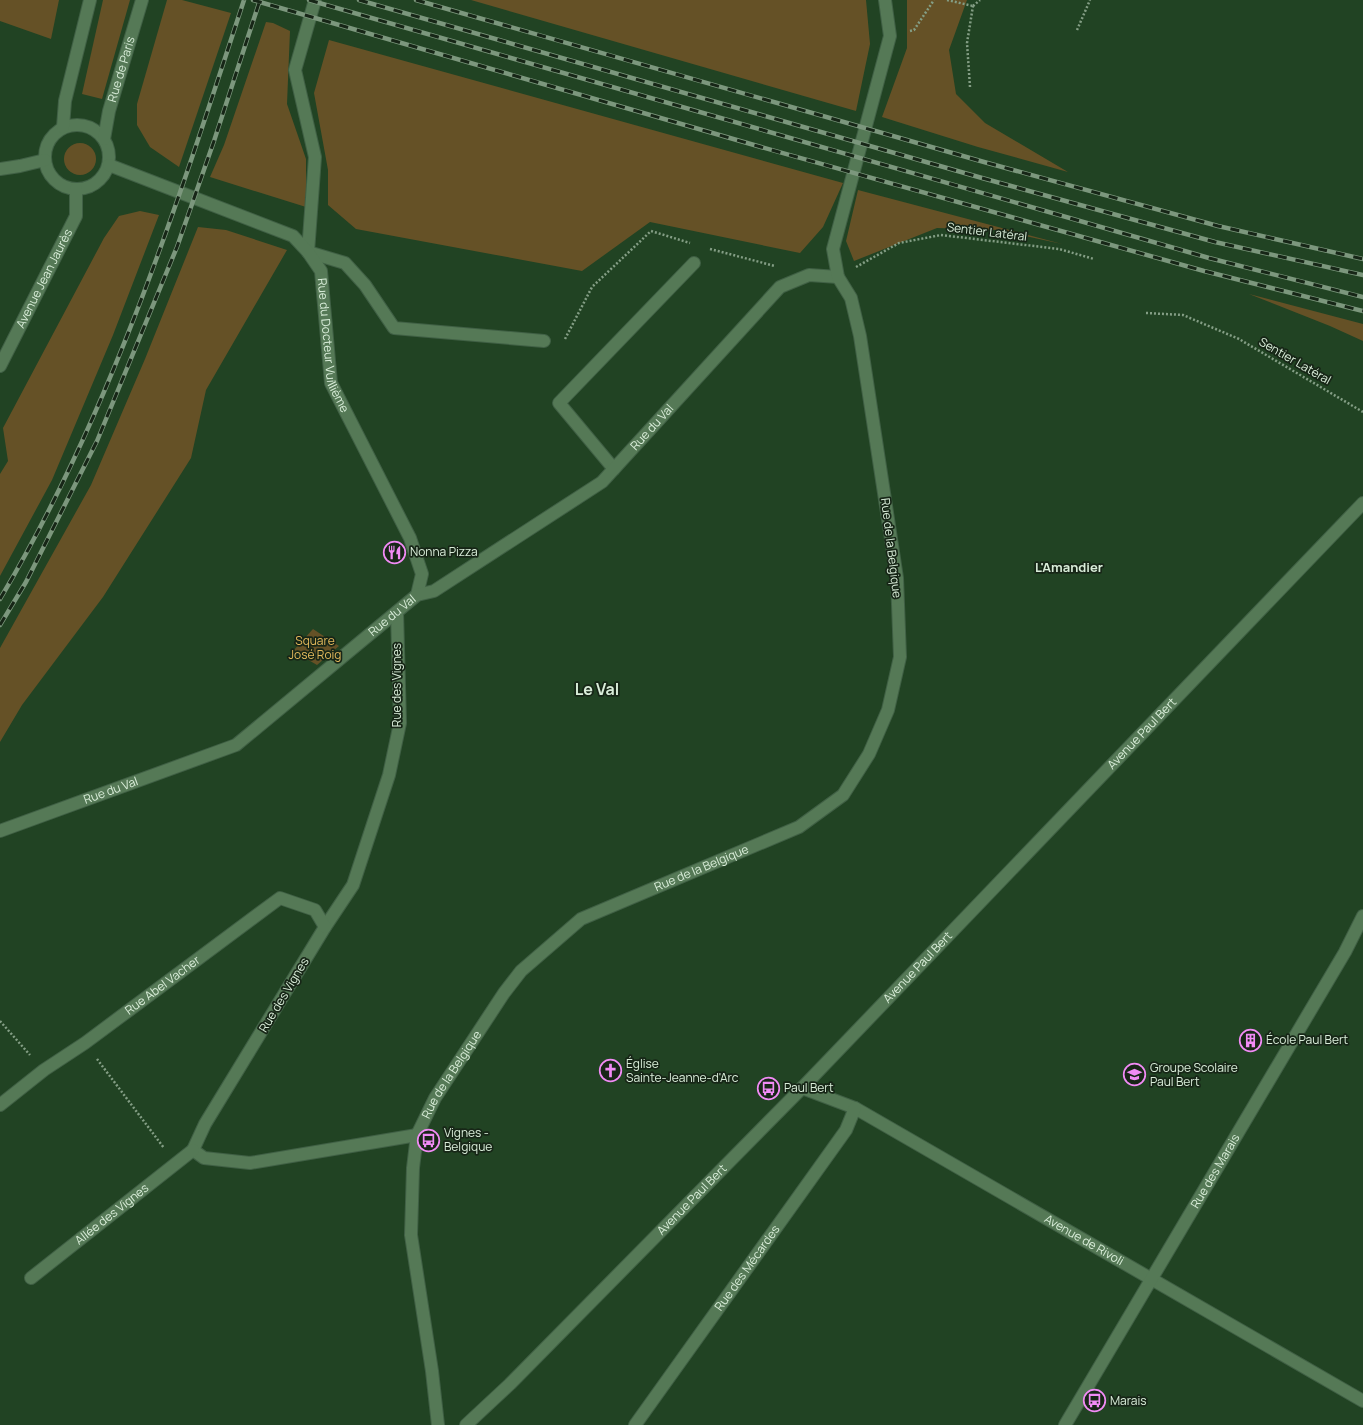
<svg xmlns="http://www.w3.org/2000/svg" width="1363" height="1425" viewBox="0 0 1363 1425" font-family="Manrope,sans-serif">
  <rect width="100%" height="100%" fill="#214323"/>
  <g fill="#655126">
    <path d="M0,0h59l-8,39 -51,-18z"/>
    <path d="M103,0h27l-28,99 -20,-5z"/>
    <path d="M167,0h15l49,13 -52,154 -29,-20 -13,-22v-21z"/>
    <path d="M471,0h395l4,44 -14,67z"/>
    <path d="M907,0h60l-18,50 7,44 29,29 83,49 -90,-25 -96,-30 25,-69z"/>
    <path d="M266,22l7,1 17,8 -3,73 19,55v48l-96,-30 14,-32z"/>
    <path d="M329,40l514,143 -20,44 -23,26 -150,-31 -68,49 -226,-42 -28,-24v-35l-14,-77z"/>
    <circle cx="80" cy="159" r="16"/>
    <path d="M858,190l204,54 -64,-14 -61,-2 -83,33 -8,-20z"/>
    <path d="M140,211l19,4 -46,120 -61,145 -52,96v-102l8,-13 -5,-33 101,-190 15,-22z"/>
    <path d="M198,227l28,3 61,20 -81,140 -15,68 -88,139 -81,108 -22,37v-94l91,-163 54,-126z"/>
    <path d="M1249,294l114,30v17l-33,-15z"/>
    <path d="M313,629l26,17 -22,19 -24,-14z"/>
  </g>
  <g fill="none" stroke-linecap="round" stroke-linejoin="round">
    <defs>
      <g id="lane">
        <path d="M315,0l-20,70 20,87 -7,95 37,11 20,22 29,43 150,13"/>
        <path d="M614,469l-55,-66 135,-140"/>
      </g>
      <g id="street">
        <circle cx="77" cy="157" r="32"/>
        <path d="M63,127l2,-26 25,-101"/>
        <path id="s1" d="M104,139l5,-28 33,-111"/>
        <path id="s2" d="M109,165l184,71 15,16 13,19 10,112 79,155 12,36 -5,21"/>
        <path d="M0,169l20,-3 25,-6"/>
        <path id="s3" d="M0,366l76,-150v-27"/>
        <path d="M397,612l3,111 -11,52 -36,110 -28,42 -120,197 -12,26 11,8 46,5 167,-28"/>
        <path id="s4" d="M0,831l236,-86 181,-150 17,-4 168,-109 178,-195 29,-12 29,2"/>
        <path id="s5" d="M802,1088l53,20 508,293"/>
        <path id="s6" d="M0,1105l44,-35 41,-27 195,-145 35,12 10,17"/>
        <path id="s7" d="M31,1278l162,-128"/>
        <path id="s8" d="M438,1425l-6,-54 -21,-136 2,-67 4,-33 18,-37 69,-105 17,-22 60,-52 218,-92 44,-32 26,-41 19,-44 12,-53 -3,-79 -37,-242 -9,-38 -13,-21 -5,-28 57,-213 -5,-36"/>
        <path id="s9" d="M466,1425l44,-41 292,-296 561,-585"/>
        <path id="s10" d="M635,1425l211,-295 9,-22"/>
        <path id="s11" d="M1065,1425l280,-473 18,-36"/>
      </g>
    </defs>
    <use href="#lane" stroke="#406045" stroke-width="14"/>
    <use href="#street" stroke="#406045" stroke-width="14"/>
    <g stroke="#849e85" stroke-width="2.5" stroke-dasharray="2 2" stroke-linecap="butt">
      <path d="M947,0l26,6"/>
      <path d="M973,6l7,-6"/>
      <path d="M1077,30l13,-30"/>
      <path d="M910,31l4,-1 20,-30"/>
      <path d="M970,87l-3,-44 6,-37"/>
      <path d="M710,249l65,17"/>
      <path d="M856,267l43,-24 42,-8 118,14 35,10"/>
      <path d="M1146,313l37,2 56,24 124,73"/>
      <path d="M565,339l27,-52 59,-56 39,12"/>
      <path d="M0,1021l30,34"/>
      <path d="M97,1059l67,89"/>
    </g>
    <use href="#lane" stroke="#557956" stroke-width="12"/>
    <use href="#street" stroke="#557956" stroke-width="12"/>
    <defs>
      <g id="rail">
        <path d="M253,0l508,147 443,124 159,40"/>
        <path d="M309,0l900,258 154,39"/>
        <path d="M359,0l623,178 233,64 148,33"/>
        <path d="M416,0l568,162 234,64 145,33"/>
        <path d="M0,599c111,-186 177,-394 244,-599"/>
        <path d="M0,625l26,-43 71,-141 80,-194 37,-106 46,-141"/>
      </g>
    </defs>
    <use href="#rail" stroke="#7c977d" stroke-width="4.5"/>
    <use href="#rail" stroke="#172617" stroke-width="3" stroke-dasharray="9" stroke-linecap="butt"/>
  </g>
  <defs>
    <symbol id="restaurant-ring" viewBox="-11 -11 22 22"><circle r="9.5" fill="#172617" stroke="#f18bf5" stroke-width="1.5"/><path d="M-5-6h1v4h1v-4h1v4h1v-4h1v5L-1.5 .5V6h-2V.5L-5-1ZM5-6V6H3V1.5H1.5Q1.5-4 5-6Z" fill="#f18bf5"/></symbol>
    <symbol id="building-ring" viewBox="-11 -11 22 22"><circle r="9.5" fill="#172617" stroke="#f18bf5" stroke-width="1.5"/><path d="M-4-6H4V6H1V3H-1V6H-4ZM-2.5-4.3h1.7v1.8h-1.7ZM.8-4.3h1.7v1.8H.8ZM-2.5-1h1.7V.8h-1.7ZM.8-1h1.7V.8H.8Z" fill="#f18bf5"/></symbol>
    <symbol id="church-ring" viewBox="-11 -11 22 22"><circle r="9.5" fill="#172617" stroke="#f18bf5" stroke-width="1.5"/><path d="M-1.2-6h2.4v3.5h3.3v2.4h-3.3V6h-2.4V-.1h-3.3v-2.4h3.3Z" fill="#f18bf5"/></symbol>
    <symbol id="school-ring" viewBox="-11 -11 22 22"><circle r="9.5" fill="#172617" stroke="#f18bf5" stroke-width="1.5"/><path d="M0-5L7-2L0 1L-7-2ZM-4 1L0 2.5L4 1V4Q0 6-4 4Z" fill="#f18bf5"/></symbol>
    <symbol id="bus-ring" viewBox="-11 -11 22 22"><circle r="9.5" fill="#172617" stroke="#f18bf5" stroke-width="1.5"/><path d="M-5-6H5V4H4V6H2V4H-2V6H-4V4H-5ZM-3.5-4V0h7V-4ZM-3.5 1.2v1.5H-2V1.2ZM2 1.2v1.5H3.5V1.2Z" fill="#f18bf5"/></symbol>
  </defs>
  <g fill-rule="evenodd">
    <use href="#restaurant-ring" x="382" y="540" width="25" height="25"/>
    <use href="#building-ring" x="1238" y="1028" width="25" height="25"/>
    <use href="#church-ring" x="598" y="1058" width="25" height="25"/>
    <use href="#school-ring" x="1122" y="1062" width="25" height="25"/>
    <use href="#bus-ring" x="756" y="1076" width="25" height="25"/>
    <use href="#bus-ring" x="416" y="1128" width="25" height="25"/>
    <use href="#bus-ring" x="1082" y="1388" width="25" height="25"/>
  </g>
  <g text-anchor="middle" stroke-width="3.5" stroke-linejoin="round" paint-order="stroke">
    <g font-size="12" fill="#d9edd9" stroke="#172617">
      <text dy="4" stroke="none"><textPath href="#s1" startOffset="72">Rue de Paris</textPath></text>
      <text transform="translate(987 232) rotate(7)" y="4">Sentier Latéral</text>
      <text dy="4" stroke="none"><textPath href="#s3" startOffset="98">Avenue Jean Jaurès</textPath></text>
      <text dy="4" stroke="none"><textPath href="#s2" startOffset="318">Rue du Docteur Vuillième</textPath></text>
      <text transform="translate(1295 361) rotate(30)" y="4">Sentier Latéral</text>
      <text dy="4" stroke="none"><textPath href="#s4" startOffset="778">Rue du Val</textPath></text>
      <text transform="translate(891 548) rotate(83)" y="4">Rue de la Belgique</text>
      <text dy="4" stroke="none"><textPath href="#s4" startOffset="454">Rue du Val</textPath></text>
      <text transform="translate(397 685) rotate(-90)" y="4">Rue des Vignes</text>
      <text dy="4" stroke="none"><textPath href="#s9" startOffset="967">Avenue Paul Bert</textPath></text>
      <text dy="4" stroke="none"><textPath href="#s4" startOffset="118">Rue du Val</textPath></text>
      <text dy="4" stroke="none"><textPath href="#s8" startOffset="697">Rue de la Belgique</textPath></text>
      <text dy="4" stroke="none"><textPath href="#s9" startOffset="643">Avenue Paul Bert</textPath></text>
      <text dy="4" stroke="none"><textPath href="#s6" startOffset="202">Rue Abel Vacher</textPath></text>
      <text transform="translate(284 995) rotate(-59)" y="4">Rue des Vignes</text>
      <text dy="4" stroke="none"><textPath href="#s8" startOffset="362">Rue de la Belgique</textPath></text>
      <text dy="4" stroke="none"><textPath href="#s11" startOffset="295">Rue des Marais</textPath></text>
      <text dy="4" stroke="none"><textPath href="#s9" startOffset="319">Avenue Paul Bert</textPath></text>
      <text dy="4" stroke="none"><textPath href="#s7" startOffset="103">Allée des Vignes</textPath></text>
      <text dy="4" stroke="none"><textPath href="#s5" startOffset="321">Avenue de Rivoli</textPath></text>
      <text dy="4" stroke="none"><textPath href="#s10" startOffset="193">Rue des Mécardes</textPath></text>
    </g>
    <g font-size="12" fill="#d9edd9" stroke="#172617" text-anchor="start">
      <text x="410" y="556">Nonna Pizza</text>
      <text x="1266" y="1044">École Paul Bert</text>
      <text x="626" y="1068">Église<tspan x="626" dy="14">Sainte-Jeanne-d'Arc</tspan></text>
      <text x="1150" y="1072">Groupe Scolaire<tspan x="1150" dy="14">Paul Bert</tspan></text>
      <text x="784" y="1092">Paul Bert</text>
      <text x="444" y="1137">Vignes -<tspan x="444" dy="14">Belgique</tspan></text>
      <text x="1110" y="1405">Marais</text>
    </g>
    <g font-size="12" fill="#e3b95c" stroke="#172617">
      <text x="315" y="645">Square<tspan x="315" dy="14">José Roig</tspan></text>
    </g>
    <g font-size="13" font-weight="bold" fill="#d9edd9" stroke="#172617">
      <text x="1069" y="572">L'Amandier</text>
    </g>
    <g font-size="16" font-weight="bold" fill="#d9edd9" stroke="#172617">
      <text x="597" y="695">Le Val</text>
    </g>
  </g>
</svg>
